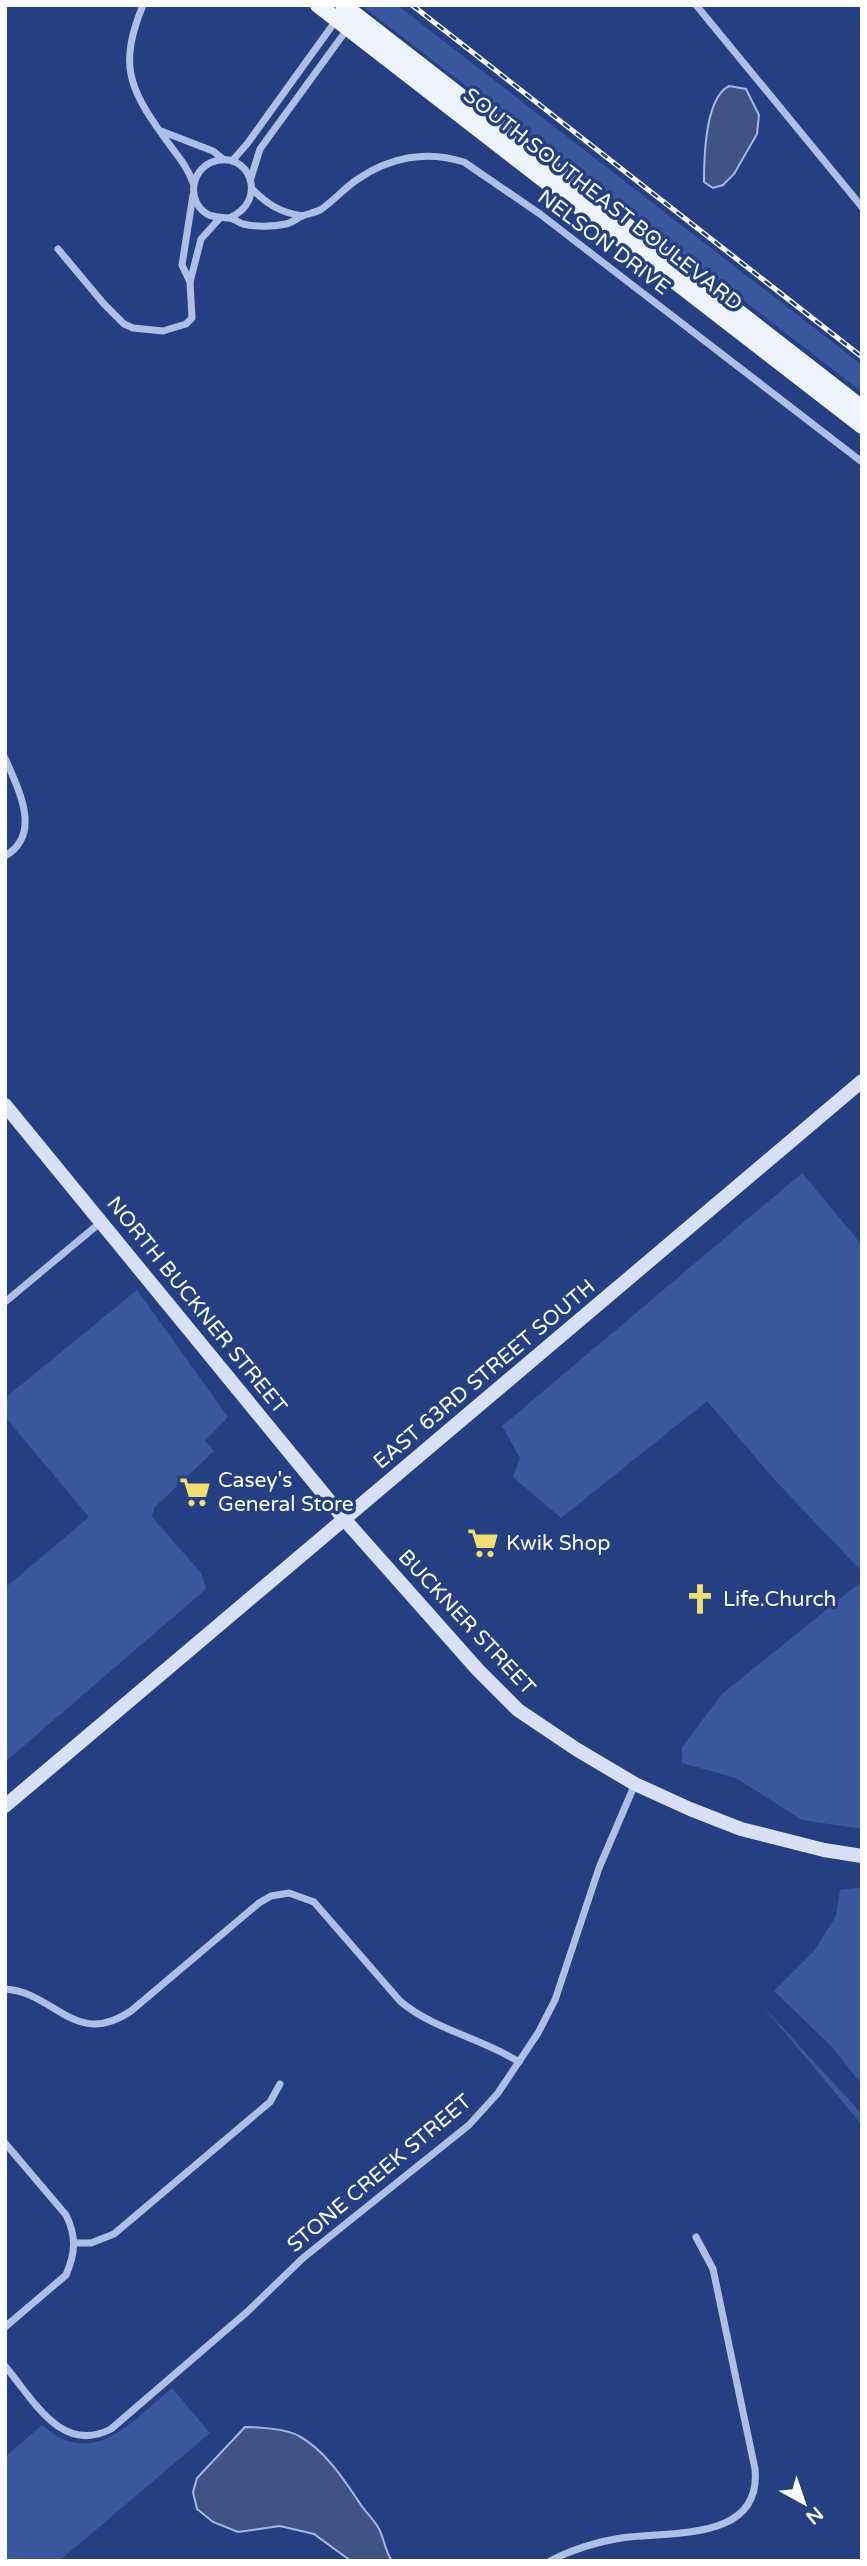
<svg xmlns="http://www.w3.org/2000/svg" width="867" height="2566" viewBox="0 0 867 2566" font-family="'Varela Round',sans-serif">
  <rect width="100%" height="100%" fill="#254082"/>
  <g fill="#3a589f">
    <path d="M361,5h36l465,360v27z"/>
    <path d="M802,1173l60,72v327l-88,-93 -67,-78 -146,117 -48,-41 7,-19 -18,-32z"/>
    <path d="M137,1290l91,127 -23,24 9,10 -60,57 -2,9 49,56 5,16 -201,173v-174l84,-71 -84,-100v-19z"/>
    <path d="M862,1581v248l-60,-9 -66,-42 -54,-15v-16l40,-53z"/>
    <path d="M862,1887v198l-30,-38 -58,-56 40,-40 22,-35 4,-26z"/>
    <path d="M761,2004l101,110v11z"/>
    <path d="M172,2388l38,45 -151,128h-54v-104l37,-32c51,46 90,-4 130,-37z"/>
  </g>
  <g fill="#405384" stroke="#a2b8e7" stroke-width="2">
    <path d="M729,86l17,3 13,26 -2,19 -23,40 -11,11 -10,3 -9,-6c0,-25 1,-84 25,-96z"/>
    <path d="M245,2427c15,0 42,2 54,9 26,14 46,45 62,69 5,8 15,16 19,26 5,11 5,20 12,30h-41l-37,-27 -34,-8 -42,6 -25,-10 -16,-13 -4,-17 4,-14z"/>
  </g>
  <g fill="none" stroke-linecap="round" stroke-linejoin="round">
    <g stroke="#aebfe7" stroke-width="7">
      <path d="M143,5c-24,59 -15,82 21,132 11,16 23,28 29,46"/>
      <path d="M696,5l166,202"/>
      <path d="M161,131l52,20 10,8"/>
      <path d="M232,161l15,-17 90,-125"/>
      <path d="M251,178l9,-29 88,-121"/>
      <path d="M252,189c16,16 28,23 50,27"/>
      <path d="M229,218c41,-17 20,-70 -17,-56 -22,9 -25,40 -5,52 8,4 13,3 21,4 5,0 10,4 15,6 12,3 30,3 43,0 5,-1 9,-4 14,-7 6,-3 14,-4 20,-7 14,-9 24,-22 38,-31 32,-22 69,-29 106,-17l76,52 322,248"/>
      <path d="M58,249l46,55 20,20 9,4 30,3 23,-7 6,-6 -2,-36 11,-43 19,-21"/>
      <path d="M190,282l-8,-17 11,-70"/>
      <path d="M5,758c13,31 38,76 0,98"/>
      <path d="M5,1302l96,-80"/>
      <path d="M5,1989c50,3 70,60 126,22l128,-108 12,-7 18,-3 25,9 86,99c34,29 82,37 119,61"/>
      <path d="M5,2143l61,72c11,22 9,39 0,60l-61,52"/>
      <path d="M74,2243h17l23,-9 156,-132 10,-18"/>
      <path d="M5,2366c28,33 56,89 106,63l136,-117 56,-54 166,-133 29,-32 40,-60 17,-33 44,-132 36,-84"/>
      <path d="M550,2561c23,-12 46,-19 71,-23 50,-7 141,4 134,-69l-42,-200 -17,-32"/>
    </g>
    <g stroke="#d7e0f6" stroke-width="14">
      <path d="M5,1105l340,415 133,150 40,40 58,39 59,35 55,25 51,20 83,21 38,6"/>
      <path d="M5,1806l857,-725"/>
    </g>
    <g stroke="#eff3fd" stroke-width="16">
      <path d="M318,5l544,421"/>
      <path d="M343,5l519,403"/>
    </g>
    <defs>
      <path id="rail" d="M412,5l450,352"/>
    </defs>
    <use href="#rail" stroke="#fff" stroke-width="5"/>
    <use href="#rail" stroke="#254082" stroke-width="2.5" stroke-dasharray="8" stroke-linecap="butt"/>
  </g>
  <defs>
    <symbol id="supermarket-bare" viewBox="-9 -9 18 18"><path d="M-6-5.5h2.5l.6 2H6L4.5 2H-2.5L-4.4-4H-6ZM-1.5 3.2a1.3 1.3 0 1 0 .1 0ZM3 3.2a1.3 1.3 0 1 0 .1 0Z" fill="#f0de72" stroke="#254082" stroke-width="2.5" paint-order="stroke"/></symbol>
    <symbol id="church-bare" viewBox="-9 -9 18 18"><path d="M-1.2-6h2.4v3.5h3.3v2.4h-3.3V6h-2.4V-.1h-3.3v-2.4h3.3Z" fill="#f0de72" stroke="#254082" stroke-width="2.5" paint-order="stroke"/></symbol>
  </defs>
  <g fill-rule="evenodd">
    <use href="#supermarket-bare" x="173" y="1470" width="44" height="44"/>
    <use href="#supermarket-bare" x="461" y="1521" width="44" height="44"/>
    <use href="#church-bare" x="678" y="1577" width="44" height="44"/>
  </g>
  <g text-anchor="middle" stroke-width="7" stroke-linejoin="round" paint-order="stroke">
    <g font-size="21" fill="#fff" stroke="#254082">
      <text transform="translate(603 199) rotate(38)" y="7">SOUTH SOUTHEAST BOULEVARD</text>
      <text transform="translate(604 242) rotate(37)" y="7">NELSON DRIVE</text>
      <text transform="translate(197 1305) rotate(51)" y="7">NORTH BUCKNER STREET</text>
      <text transform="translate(484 1374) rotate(-40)" y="7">EAST 63RD STREET SOUTH</text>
      <text transform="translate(467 1622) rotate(47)" y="7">BUCKNER STREET</text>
      <text transform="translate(379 2173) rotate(-40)" y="7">STONE CREEK STREET</text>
    </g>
    <g font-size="21" fill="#fff" stroke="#254082" text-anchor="start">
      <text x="218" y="1487">Casey's<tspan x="218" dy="24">General Store</tspan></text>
      <text x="506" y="1550">Kwik Shop</text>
      <text x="723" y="1606">Life.Church</text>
    </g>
  </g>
  <rect width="867" height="2566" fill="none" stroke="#ffffff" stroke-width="14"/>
  <g transform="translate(804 2503) rotate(140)" stroke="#254082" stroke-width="5" paint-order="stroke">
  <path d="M0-5L12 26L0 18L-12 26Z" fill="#ffffff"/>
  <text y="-10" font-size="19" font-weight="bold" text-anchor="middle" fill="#ffffff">N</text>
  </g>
</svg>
